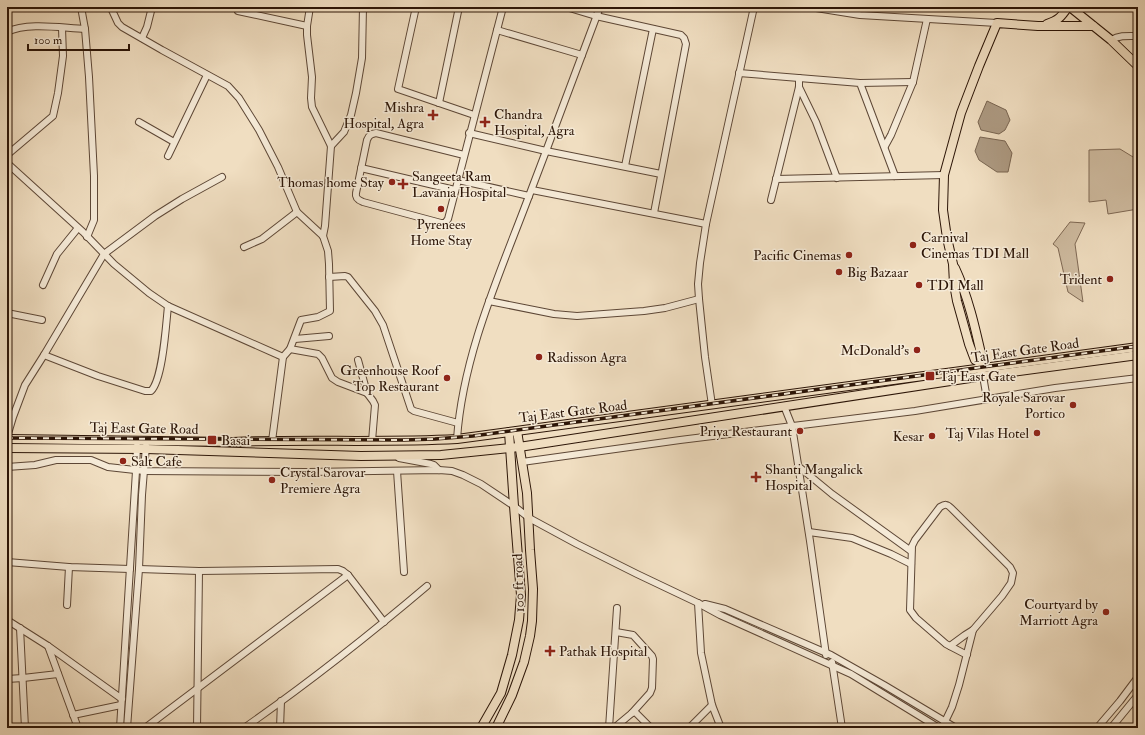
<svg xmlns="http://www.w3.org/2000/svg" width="1145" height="735" viewBox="0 0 1145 735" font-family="'IM FELL Double Pica',serif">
  <rect width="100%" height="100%" fill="#f0dec1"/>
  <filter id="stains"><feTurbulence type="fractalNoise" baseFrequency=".005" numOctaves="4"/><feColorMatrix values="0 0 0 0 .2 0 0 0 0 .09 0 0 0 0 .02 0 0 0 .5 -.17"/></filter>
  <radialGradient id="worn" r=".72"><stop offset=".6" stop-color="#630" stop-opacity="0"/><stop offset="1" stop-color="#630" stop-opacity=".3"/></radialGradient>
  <g fill="#cfbca1" stroke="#7e6854">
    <path d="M1120,149l18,11v49l-30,5 -2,-14 -17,2v-52z"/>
    <path d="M1070,222l15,1 -10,21 8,58 -15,-10 -10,-44 -5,-4z"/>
  </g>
  <g fill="#ad9a82" stroke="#796551">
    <path d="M987,101l19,9 4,10 -5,10 -6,4 -18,-4 -3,-8z"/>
    <path d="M980,137l25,4 7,12 -4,19h-11l-18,-12 -4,-9z"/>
  </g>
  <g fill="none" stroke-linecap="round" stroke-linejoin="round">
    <defs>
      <g id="minor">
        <path d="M81,7l30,1 7,15 4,4 40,23 66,36 11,12 20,32 19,37 19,45 26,24 5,15 1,13 1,47 -12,6 -17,3 -11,29 -7,8 -11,84"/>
        <path d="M81,7l4,22 4,48 5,99v44l-7,17"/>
        <path d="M310,7l-3,19v9l5,42 -1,21 1,9 19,39 -6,80 -2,10"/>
        <path d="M416,7l-18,82 76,26"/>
        <path d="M566,7l30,9 85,19 3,3 2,6 -32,169"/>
        <path d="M810,7l50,8 137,8"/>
        <path d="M238,11l69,15"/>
        <path d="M497,30l85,25"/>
        <path d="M7,32c21,-10 54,-4 78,-3"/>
        <path d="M142,38l5,-11 5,-20"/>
        <path d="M1111,40c9,-5 17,-4 27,-4"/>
        <path d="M739,73l121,10 35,93"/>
        <path d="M860,83l53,-1"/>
        <path d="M799,87l17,35 21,56"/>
        <path d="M439,103l20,-96"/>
        <path d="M139,122l35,20"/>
        <path d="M469,133l77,18 115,23"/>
        <path d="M331,146l13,-14 7,-17 5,-22 6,-35 1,-51"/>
        <path d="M885,146l6,-11 22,-53 14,-63"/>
        <path d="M7,155l46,-39 5,-23 5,-37 -1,-28"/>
        <path d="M464,155l-88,-22c-5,1 -7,2 -9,7l-11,53c-1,5 2,7 7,9l78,21h4l3,-4 55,-212"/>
        <path d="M168,156l39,-81"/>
        <path d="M7,163l76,69 31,32 35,29 19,13 115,51"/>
        <path d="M625,166l28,-137"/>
        <path d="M361,168l94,22"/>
        <path d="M776,179l168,-4"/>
        <path d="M458,180l71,16"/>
        <path d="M532,190l174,34"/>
        <path d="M771,200l28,-113v-9"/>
        <path d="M244,247l18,-8 35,-27"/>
        <path d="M329,277l16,-1 3,1 27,34 8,14 28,84 3,2 44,12"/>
        <path d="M43,285l14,-31 21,-26"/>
        <path d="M489,301l65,13 23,2 67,-5 21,-3 34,-9"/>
        <path d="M7,313l35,7"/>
        <path d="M295,339l34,-3"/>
        <path d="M290,349l28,5 4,4 10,20 6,4 29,11"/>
        <path d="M44,355l54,21 47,15h6c12,-12 15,-67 17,-85"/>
        <path d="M358,360l9,33 6,8 2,4 -3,36"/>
        <path d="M983,376l4,23"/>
        <path d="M712,405l-7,-48 -6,-58 -1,-15 2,-21 6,-39 48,-217"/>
        <path d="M784,406l8,20 18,115 16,114"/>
        <path d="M7,437l6,-20 12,-32 19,-30 60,-101 51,-38 27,-17 40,-22"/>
        <path d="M457,439c6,-87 45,-170 75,-251 23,-60 45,-120 68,-181"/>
        <path d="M399,458l32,6 3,1 5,5"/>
        <path d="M522,462l158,-22 235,-29 140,-23 83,-10"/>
        <path d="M798,466l34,28 79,57"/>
        <path d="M7,467l28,-2 21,-5h35l17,7 36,4 164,1 131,-2 13,1 11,4 18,9 33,22 15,12 48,26 60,30 61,29 22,12 131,59 88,54"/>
        <path d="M397,471l7,101"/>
        <path d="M809,532l43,6 39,16 20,10"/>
        <path d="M7,562l62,5 61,2"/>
        <path d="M139,569l60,2 139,-2 5,2 5,4 36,47"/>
        <path d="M698,603l3,50 11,52 9,23"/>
        <path d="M705,604l20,5 106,46 53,30 72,43"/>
        <path d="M67,605l2,-38"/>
        <path d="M7,620l41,26 74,53"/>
        <path d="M20,628l5,100"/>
        <path d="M616,632l17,3 19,21 1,3 -1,29 -2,5 -18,20"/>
        <path d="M48,646l30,82"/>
        <path d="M950,646l15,-11 8,-5"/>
        <path d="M832,662l10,66"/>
        <path d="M7,679l16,-1 35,-4"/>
        <path d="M73,715l48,-10"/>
        <path d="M120,728l16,-257 1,-25"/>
        <path d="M127,728l12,-159 3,-74 4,-49"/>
        <path d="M145,728l203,-153"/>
        <path d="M197,728l2,-157"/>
        <path d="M244,728c63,-44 124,-92 183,-142"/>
        <path d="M280,728l1,-27"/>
        <path d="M609,728l8,-120"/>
        <path d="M614,728l18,-15 3,-1 16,16"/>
        <path d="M689,728l23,-23"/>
        <path d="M853,728h9"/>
        <path d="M942,728l10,-21 7,-22 14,-55 29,-34 9,-13 2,-10 -3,-6 -59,-59c-4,-4 -6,-4 -11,-1l-25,33 -3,6 -2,64 6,8 30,26 21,11"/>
        <path d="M1097,728l23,-27 18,-24"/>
        <path d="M1111,728l27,-33"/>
      </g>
      <g id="major">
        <path d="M1070,7l41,33 27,26"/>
        <path d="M1047,24c12,-4 14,-7 21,-17"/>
        <path d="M955,268c13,28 20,59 27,90l-3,4"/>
        <path d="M982,374l-3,-12 -4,-2 -6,-16 -12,-43 -3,-17 -1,-20 -6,-26 -4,-28 1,-35 17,-62 18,-47 18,-43 41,3h55"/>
        <path d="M7,439l226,3c75,-3 149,1 224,-3 227,-30 454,-60 681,-92"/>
        <path d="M7,448l139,1 215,7 80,-1 78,-8 464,-71 155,-21"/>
        <path d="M481,728l20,-35 11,-38 7,-35 2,-25 -7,-89 -5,-74"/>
        <path d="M496,728l16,-33 12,-33 6,-26 2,-15 1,-32 -3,-39 -3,-57 -10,-62"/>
      </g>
    </defs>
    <use href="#minor" stroke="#5d4736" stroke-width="8"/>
    <use href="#major" stroke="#2c1507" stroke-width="10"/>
    <use href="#minor" stroke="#f5ead7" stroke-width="6"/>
    <use href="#major" stroke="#f0dec1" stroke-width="8"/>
    <defs>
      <path id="rail" d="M7,438l397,2 31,-1 38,-3 665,-90"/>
    </defs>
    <use href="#rail" stroke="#2c1507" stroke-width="3.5"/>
    <use href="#rail" stroke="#f5ead7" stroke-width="2" stroke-dasharray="6" stroke-linecap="butt"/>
  </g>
  <g fill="#8f2418" stroke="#f5ead7" stroke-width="1.5">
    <path d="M431 109h4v4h4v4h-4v4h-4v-4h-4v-4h4z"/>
    <path d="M483 116h4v4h4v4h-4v4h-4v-4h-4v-4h4z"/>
    <circle cx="392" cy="182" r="4"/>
    <path d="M401 178h4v4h4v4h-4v4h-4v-4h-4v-4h4z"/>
    <circle cx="441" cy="209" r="4"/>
    <circle cx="913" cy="245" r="4"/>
    <circle cx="849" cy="255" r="4"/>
    <circle cx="839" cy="272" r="4"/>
    <circle cx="1110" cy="279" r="4"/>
    <circle cx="919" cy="285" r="4"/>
    <circle cx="917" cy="350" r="4"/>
    <circle cx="539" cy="357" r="4"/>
    <rect x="925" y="371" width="10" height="10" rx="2"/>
    <circle cx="447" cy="378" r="4"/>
    <circle cx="1073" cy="405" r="4"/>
    <circle cx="800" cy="431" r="4"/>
    <circle cx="1037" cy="433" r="4"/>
    <circle cx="932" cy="436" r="4"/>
    <rect x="207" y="435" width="10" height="10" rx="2"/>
    <circle cx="123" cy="461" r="4"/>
    <path d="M754 471h4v4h4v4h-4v4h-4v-4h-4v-4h4z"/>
    <circle cx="272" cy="480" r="4"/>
    <circle cx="1106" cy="612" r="4"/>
    <path d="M548 645h4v4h4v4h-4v4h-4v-4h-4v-4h4z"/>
  </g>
  <g text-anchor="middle" stroke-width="3" stroke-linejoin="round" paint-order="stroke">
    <g font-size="14" fill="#2c1507" stroke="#f5ead7" text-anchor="start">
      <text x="424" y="112" text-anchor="end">Mishra<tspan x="424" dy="16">Hospital, Agra</tspan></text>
      <text x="494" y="119">Chandra<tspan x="494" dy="16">Hospital, Agra</tspan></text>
      <text x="412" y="181">Sangeeta Ram<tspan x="412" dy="16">Lavania Hospital</tspan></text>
      <text x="384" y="187" text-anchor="end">Thomas home Stay</text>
      <text x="441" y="229" text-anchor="middle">Pyrenees<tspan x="441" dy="16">Home Stay</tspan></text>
      <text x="921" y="242">Carnival<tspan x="921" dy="16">Cinemas TDI Mall</tspan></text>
      <text x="841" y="260" text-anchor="end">Pacific Cinemas</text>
      <text x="847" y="277">Big Bazaar</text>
      <text x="1102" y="284" text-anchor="end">Trident</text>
      <text x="927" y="290">TDI Mall</text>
      <text x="909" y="355" text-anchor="end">McDonald's</text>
      <text x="547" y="362">Radisson Agra</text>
      <text x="439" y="375" text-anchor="end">Greenhouse Roof<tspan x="439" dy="16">Top Restaurant</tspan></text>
      <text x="939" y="381">Taj East Gate</text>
      <text x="1065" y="402" text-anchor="end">Royale Sarovar<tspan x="1065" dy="16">Portico</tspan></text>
      <text x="792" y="436" text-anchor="end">Priya Restaurant</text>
      <text x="1029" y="438" text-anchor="end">Taj Vilas Hotel</text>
      <text x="924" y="441" text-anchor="end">Kesar</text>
      <text x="221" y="445">Basai</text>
      <text x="131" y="466">Salt Cafe</text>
      <text x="765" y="474">Shanti Mangalick<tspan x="765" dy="16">Hospital</tspan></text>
      <text x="280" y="477">Crystal Sarovar<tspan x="280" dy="16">Premiere Agra</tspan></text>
      <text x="1098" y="609" text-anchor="end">Courtyard by<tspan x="1098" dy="16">Marriott Agra</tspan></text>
      <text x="559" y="656">Pathak Hospital</text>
    </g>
    <g font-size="14" fill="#2c1507" stroke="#f5ead7">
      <text transform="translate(1025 350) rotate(-8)" y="5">Taj East Gate Road</text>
      <text transform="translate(573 411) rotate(-7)" y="5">Taj East Gate Road</text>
      <text transform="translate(144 428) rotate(1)" y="5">Taj East Gate Road</text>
      <text transform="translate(518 583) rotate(-92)" y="5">100 ft road</text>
    </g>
  </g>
  <rect width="1145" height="735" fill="none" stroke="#f0dec1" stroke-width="24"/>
  <rect x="8" y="8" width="1129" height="719" fill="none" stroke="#2c1507" stroke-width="2"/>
  <rect x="12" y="12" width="1121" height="711" fill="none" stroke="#2c1507"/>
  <path d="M28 44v6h101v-6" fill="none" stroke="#2c1507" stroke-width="2"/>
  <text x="34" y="44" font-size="12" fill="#2c1507" stroke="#f5ead7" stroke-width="3" paint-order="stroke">100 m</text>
  <rect width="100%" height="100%" filter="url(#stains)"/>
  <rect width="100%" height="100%" fill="url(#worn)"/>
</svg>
